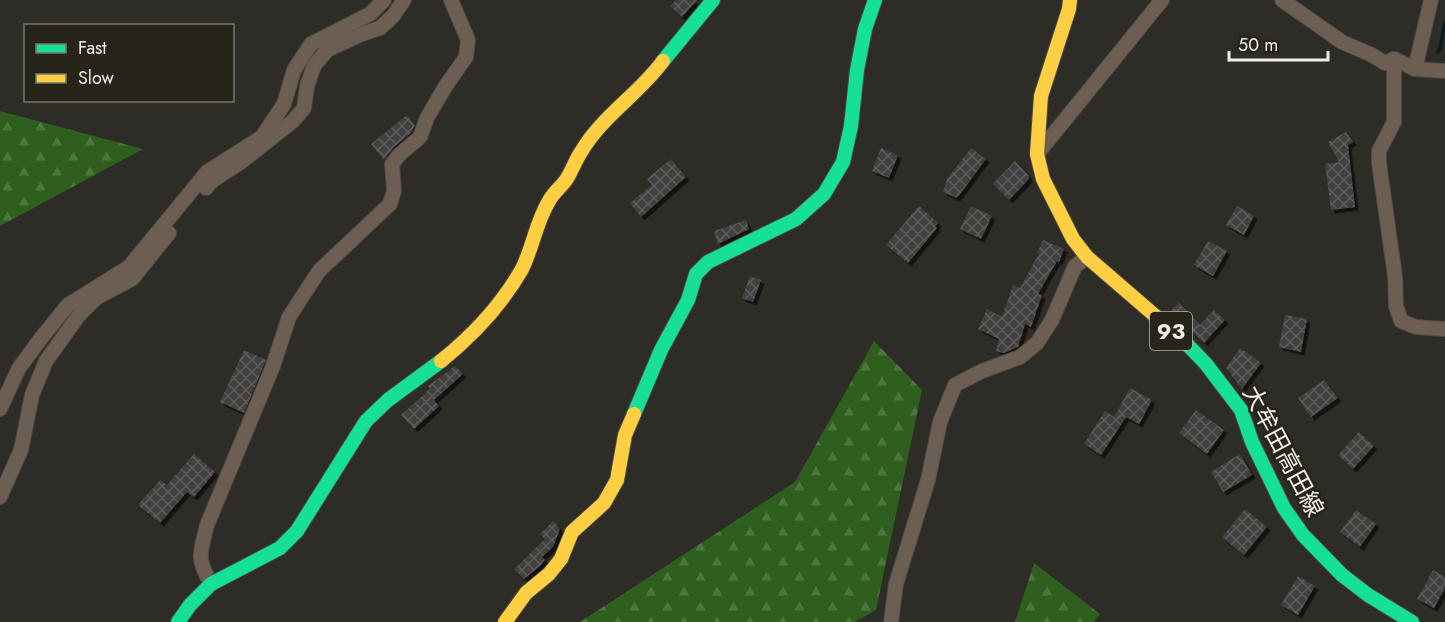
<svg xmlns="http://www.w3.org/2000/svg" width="1445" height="622" viewBox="0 0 1445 622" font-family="Jost,'Noto Sans JP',sans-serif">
  <defs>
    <pattern id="forest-firs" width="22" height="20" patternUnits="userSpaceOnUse" patternTransform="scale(1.5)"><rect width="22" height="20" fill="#2e5f1e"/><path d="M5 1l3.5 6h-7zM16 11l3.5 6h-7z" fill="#4d763f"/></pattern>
    <pattern id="building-cross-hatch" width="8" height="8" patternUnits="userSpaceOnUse" patternTransform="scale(1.5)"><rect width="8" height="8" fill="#43413f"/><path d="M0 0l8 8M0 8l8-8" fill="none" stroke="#5e5d5b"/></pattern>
    <filter id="shadow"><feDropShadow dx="3.5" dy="3.5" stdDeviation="0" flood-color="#0009"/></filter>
  </defs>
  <rect width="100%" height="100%" fill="#2e2c26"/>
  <g fill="url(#forest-firs)">
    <path d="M0,111l143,38 -143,77z"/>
    <path d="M874,341l48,49 -46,220 -21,12h-275l215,-140z"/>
    <path d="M1034,563l66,51 -6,8h-79z"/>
  </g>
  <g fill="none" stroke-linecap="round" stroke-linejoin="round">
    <path stroke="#0c1d1f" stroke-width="4" d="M1438,52l2,-3 5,-26"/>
  </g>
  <g fill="url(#building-cross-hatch)" filter="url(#shadow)">
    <path d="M676,0h21l-15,17 -12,-11z"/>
    <path d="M407,115l8,10 -3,7 -19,16 -9,12 -13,-16z"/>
    <path d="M1346,132l7,10 -5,3 7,62 -24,3 -6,-46 14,-2 -11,-20z"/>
    <path d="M881,148l17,7 -9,23 -17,-7z"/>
    <path d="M971,148l15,11 -29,39 -14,-6 4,-13z"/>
    <path d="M671,159l15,18 -45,40 -11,-14 22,-18 -5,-6z"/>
    <path d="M1015,161l13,14 1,4 -20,21 -16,-16z"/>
    <path d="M919,206l19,17 -3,4 2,1 -29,35 -22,-18z"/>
    <path d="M971,206l21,10 -11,23 -21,-10z"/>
    <path d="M1237,206l17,10 -10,19 -18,-10z"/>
    <path d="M746,220l3,9 -31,15 -4,-13z"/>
    <path d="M1043,240l21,9 -5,13 -2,-1 -19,33 4,1 -11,32 -6,-3 -7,23 -14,6 -8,-2 3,-12 -21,-10 9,-20 15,8 11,-32 7,3 19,-34 -2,-1z"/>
    <path d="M1208,241l19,10 -14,25 -19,-11z"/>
    <path d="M750,276l11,4 -8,22 -11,-4z"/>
    <path d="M1179,303l21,22 14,-15 11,10 -21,23 -34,-32z"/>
    <path d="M1285,315l22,4 -6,33 -22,-5z"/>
    <path d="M1240,348l21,15 -19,26 -16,-21z"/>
    <path d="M244,350l22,10 -22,53 -24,-11z"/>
    <path d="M455,366l8,8 -29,26 5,6 -25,23 -13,-14 29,-26 -2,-3z"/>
    <path d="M1324,380l14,18 -27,19 -13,-19z"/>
    <path d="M1130,388l22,12 -13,24 -13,-7 -25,38 -17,-11 21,-33 9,6z"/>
    <path d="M1196,410l28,20 -17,24 -28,-21z"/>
    <path d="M1359,432l15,14 -21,23 -15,-14z"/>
    <path d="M194,454l21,18 -21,25 -7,-5 -27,31 -22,-18 22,-25 7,5z"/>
    <path d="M1240,454l12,21 -29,17 -12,-20z"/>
    <path d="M1245,509l22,18 -23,28 -22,-18z"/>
    <path d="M1356,510l20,14 -16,23 -20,-15z"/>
    <path d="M553,521l7,8 -7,18 -11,10 3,3 -5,6 -16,13 -10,-10 31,-30 -5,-5z"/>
    <path d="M1433,570l12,7v11l-11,20 -17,-9z"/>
    <path d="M1298,576l17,10 -17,29 -17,-10z"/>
  </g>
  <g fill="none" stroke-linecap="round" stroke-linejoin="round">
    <defs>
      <g id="street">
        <path d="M1282,0l60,42 30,13 13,8 9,-4 21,10 30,2"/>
        <path d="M1394,59v63l-15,29v12l16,113 1,30 5,15 15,6 29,2"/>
        <path d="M1415,69l16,-69"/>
        <path d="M1038,153l124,-153"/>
        <path d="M206,188l7,-8 28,-18 52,-41 11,-13 3,-22 7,-20 13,-16 35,-16 18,-6 13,-12 11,-16"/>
        <path d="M96,298l36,-19 37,-46"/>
        <path d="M0,409l19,-41 23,-31 26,-32 29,-18"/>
        <path d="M0,497l21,-47 11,-55 14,-34 33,-46 17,-17 1,-11 32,-20 78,-95 55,-35 22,-33 10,-34 17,-26 59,-30 14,-14"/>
        <path d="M211,584c-15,-27 -11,-30 -4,-59l66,-159 16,-49 30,-46 71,-67 4,-13 -2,-27 7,-9 21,-18 7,-19 18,-31 21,-30 2,-17 -17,-40"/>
        <path d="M891,622l5,-38 32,-104 12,-58 15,-37 27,-14 38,-14 17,-14 15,-23 23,-54 12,-9"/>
      </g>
      <g id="fast">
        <path d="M663,61l50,-61"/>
        <path d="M1182,339l24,25 35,46 11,32 32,66 19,27 39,40 26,20 44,27"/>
        <path d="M634,414l27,-64 27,-50 8,-26 12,-12 88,-43 28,-25 19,-32 8,-36 6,-56 8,-41 10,-29"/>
        <path d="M178,622l12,-17 21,-21 69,-36 17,-17 69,-110 22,-21 53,-39"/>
      </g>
      <g id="slow">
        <path d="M1070,0l-1,9 -28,87 -4,58 6,25 30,60 14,18 95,82"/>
        <path d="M441,361c31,-25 61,-57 81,-92 11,-22 14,-47 27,-68 4,-8 12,-14 17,-21 6,-9 9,-19 15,-28 21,-36 58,-58 82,-91"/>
        <path d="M505,622l21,-29 23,-19 12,-15 11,-27 32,-29 13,-23 8,-45 9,-21"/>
      </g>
    </defs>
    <use href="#street" stroke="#4c4a46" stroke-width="16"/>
    <use href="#fast" stroke="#4c4a46" stroke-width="16"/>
    <use href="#slow" stroke="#4c4a46" stroke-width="16"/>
    <use href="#street" stroke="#6c5e53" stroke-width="14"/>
    <use href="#fast" stroke="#16e098" stroke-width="14"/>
    <use href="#slow" stroke="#ffcf43" stroke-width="14"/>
  </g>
  <g text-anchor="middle" stroke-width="5" stroke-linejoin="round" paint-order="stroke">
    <rect fill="#272419" stroke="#b4b1a8" stroke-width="1.5" x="1150" y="312" width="42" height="38" rx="4.5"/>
    <g font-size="22" font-weight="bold" fill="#f0eee6">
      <text x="1171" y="339">93</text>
    </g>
    <g font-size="24" fill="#f0eee6" stroke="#272419">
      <text transform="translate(1283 451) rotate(62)" y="8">大牟田高田線</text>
    </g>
  </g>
  <rect x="24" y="24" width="210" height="78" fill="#272419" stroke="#77756b" stroke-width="1.5"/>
  <rect x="36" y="44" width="30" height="9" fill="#16e098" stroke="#77756b" stroke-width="1.5"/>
  <text x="78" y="54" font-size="18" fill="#f0eee6">Fast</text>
  <rect x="36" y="74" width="30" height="9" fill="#ffcf43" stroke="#77756b" stroke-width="1.5"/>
  <text x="78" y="84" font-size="18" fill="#f0eee6">Slow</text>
  <path d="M1229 51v9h99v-9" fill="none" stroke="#f0eee6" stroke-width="3"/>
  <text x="1238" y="51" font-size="18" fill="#f0eee6" stroke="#272419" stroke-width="4.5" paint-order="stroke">50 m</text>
</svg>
